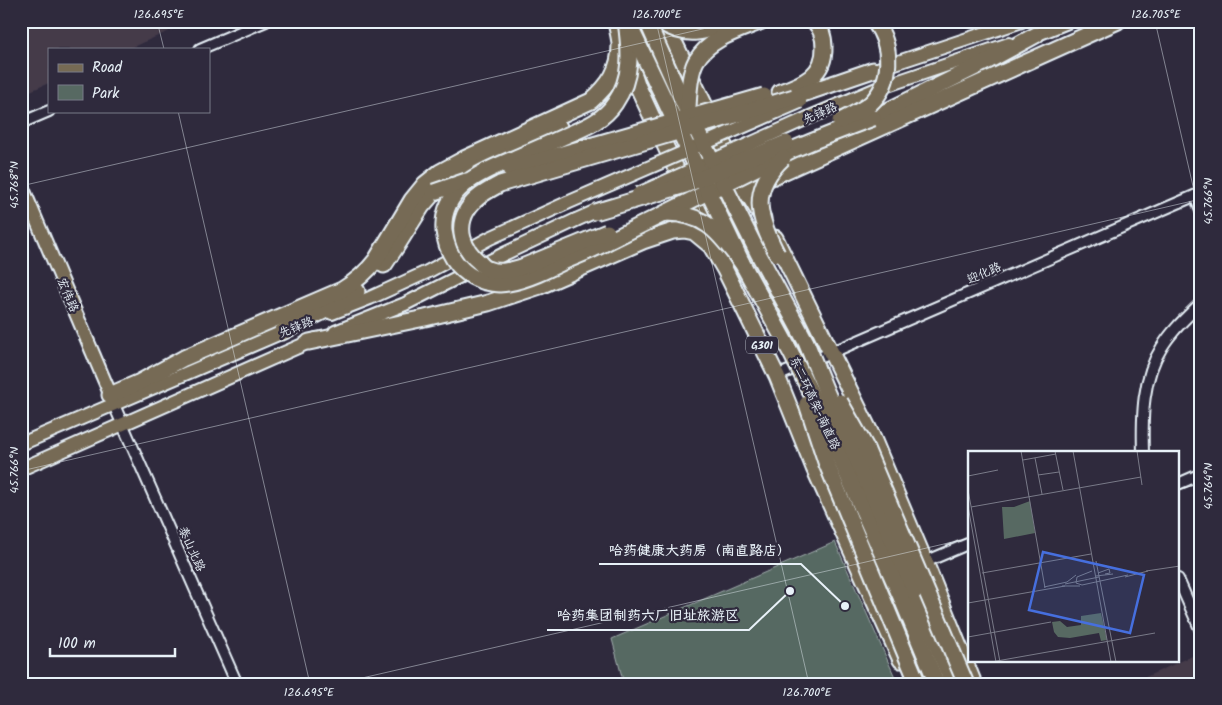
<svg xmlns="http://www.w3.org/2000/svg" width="1222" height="705" viewBox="0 0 1222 705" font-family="Kalam,'LXGW WenKai TC',sans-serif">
  <rect width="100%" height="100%" fill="#2f2a3d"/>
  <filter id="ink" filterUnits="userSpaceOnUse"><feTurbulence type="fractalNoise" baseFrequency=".02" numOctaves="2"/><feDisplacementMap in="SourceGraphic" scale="10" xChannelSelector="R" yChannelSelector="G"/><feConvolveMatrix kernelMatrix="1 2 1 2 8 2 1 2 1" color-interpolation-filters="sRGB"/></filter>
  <g filter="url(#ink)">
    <g fill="#443a4a">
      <path d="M21,21h150l3,8 -46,20h-79v34l-28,12z"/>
      <path d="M1199,653l2,3v28h-71z"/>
    </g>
    <path fill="#576962" stroke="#a0adad" d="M835,542l63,142h-274l-12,-45z"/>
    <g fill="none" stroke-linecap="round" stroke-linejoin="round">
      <defs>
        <g id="minor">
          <path d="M200,49l66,-28"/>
          <path d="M21,123l28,-12"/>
          <path d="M1195,196l6,15"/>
          <path d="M777,376l424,-183"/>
          <path d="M114,405l123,279"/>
          <path d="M1143,452c-1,-35 -1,-74 19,-105 10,-17 25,-30 39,-44"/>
          <path d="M1178,484l23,-10"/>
          <path d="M925,562l45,-19"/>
          <path d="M1178,579l23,52"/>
        </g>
        <g id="major">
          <path d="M1028,38l42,-17"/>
          <path d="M880,68l142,-47"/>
          <path d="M810,117l69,-29 130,-44"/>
          <path d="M21,184l93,219"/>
          <path d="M332,313l38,-15 57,-26 63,-34 77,-35"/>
          <path d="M335,332l70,-28 101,-51 70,-33"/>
          <path d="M21,444l269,-115"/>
          <path d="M21,469l295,-130"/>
        </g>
        <g id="highway">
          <path d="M664,21l81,168 18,29"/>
          <path d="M687,21h5"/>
          <path d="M628,57l10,30 58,125"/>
          <path d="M780,92c23,-8 45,-17 44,-45 0,-10 -3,-19 -10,-26"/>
          <path d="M794,97l79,-27"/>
          <path d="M873,118l115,-57 48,-26"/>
          <path d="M698,215l5,-4 42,-22 373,-168"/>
          <path d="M775,238l96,196 54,128 49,122"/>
          <path d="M384,265l14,-21 24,-38 12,-14 21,-16 104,-49"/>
          <path d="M282,332l58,-29 17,-12"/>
          <path d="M309,342l116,-24 63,-15 52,-17 103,-45 30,-10 11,-1 10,2 17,14 14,24 52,106 37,92 87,192"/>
          <path d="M110,395l28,-12 46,-25 158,-68c13,-8 25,-18 34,-30l36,-60 13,-16 15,-12 24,-13 127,-58c18,-16 29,-31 29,-56 0,-7 -3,-16 -4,-24"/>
          <path d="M914,592l39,92"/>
          <path d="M901,597l36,87"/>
        </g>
      </defs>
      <use href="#minor" stroke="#e8f1f8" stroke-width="14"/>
      <use href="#major" stroke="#e8f1f8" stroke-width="16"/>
      <use href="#highway" stroke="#e8f1f8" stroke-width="19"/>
      <use href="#minor" stroke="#2f2a3d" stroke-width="10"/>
      <use href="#major" stroke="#766a54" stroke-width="12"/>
      <use href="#highway" stroke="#766a54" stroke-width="15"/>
      <defs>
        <g id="major-bridge">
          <path d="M638,194l172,-77"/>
          <path d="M567,203l233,-101"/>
          <path d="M576,220l27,-12"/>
        </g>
        <g id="highway-bridge">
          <path d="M626,21c4,30 7,56 -11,82 -12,18 -31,25 -50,33 -17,8 -34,15 -52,23 -33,14 -72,29 -69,72 2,16 8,29 19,39 12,11 31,16 46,13 20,-4 38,-13 56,-22 15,-6 30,-12 44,-20 41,-20 82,-41 123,-61 21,-10 41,-21 62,-31 26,-11 52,-21 79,-31"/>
          <path d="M647,21l40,90 71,142 48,89 20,49 88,201"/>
          <path d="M659,21c28,18 44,12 72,0"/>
          <path d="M631,29l111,234 49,90 24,48 86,196"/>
          <path d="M688,107c1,-14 1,-33 8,-46 13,-23 44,-31 66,-40"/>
          <path d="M840,121c10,-5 21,-10 30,-17 23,-21 23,-59 4,-83"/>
          <path d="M510,169l254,-73"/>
          <path d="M434,192l32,-11"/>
          <path d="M595,212l90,-27 101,-42"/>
          <path d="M666,213c42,1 53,21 76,50"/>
          <path d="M607,232l-85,35c-11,3 -23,7 -34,2 -4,-1 -7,-5 -9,-7 -16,-13 -23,-33 -12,-52 8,-13 20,-19 33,-26l239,-70 55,-17"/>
          <path d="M777,254c-19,-37 -28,-64 6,-96"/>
          <path d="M840,402l25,44 101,238"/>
          <path d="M807,404l19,58 92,222"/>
        </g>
      </defs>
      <use href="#major-bridge" stroke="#e8f1f8" stroke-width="16" stroke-linecap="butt"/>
      <use href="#highway-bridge" stroke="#e8f1f8" stroke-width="19" stroke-linecap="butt"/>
      <use href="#major-bridge" stroke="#766a54" stroke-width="12"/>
      <use href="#highway-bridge" stroke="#766a54" stroke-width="15"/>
    </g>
  </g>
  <path fill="none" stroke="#e8f1f8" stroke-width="1" stroke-opacity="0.45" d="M157,21l7,28M656,21l153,663M1155,21l46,200M178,111l132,573M21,186l716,-165M21,471l1180,-272M1178,489l23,-5M336,684l634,-146"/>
  <g text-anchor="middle" stroke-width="4.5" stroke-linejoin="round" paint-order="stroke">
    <rect fill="#2f2a3d" stroke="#b0b5c0" stroke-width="1" x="746" y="336.5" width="32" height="17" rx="4"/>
    <g font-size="11" font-weight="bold" fill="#e8f1f8">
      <text x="762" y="349">G301</text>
    </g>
    <g font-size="12" fill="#e8f1f8" stroke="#2f2a3d">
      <text transform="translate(820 113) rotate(-23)" y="4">先锋路</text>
      <text transform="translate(984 273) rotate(-23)" y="4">迎化路</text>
      <text transform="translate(68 295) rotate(67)" y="4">宏伟路</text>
      <text transform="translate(296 327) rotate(-21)" y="4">先锋路</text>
      <text transform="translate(815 403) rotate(65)" y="4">东二环高架-南直路</text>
      <text transform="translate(192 549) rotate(66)" y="4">泰山北路</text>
    </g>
  </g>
  <g transform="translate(968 451)">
    <rect width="211" height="211" fill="#2f2a3d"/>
    <path d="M62,50l5,32 -31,6 -2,-32h12zM133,162l6,27 -6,1 -2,-8 -29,5 -12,-1 -4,-5 -2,-10 8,-1 7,6 14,-2v-9z" fill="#576962"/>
    <path fill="none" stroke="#797a88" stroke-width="1" d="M53,0l24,137M87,0l8,39M105,0l38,211M169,0l5,34M67,7l7,36M55,9l33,-6M70,24l21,-3M0,25l30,-6M0,39l32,172M0,55l28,156M3,56l170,-30M128,110l20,101M139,116l25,5M124,120l-15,6 -1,6 6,2 46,-10M178,120l34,-5M14,122l109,-19M130,122l11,-4 1,4 -5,1M128,125l17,-2M157,126l23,-6M97,133l34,-7M94,135h18M76,136l23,-5 9,-7M0,152l97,-17M0,186l83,-15M23,211l164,-29"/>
    <path fill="#466fde" fill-opacity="0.15" stroke="#466fde" stroke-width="2.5" d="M75,101l101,23 -14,58 -101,-23z"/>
    <rect width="211" height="211" fill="none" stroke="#e8f1f8" stroke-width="2.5"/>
  </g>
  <path fill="none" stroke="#e8f1f8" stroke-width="2" d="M845 606L801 564H599M790 591L749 630H547"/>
  <g fill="#e8f1f8" stroke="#2f2a3d" stroke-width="2">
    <circle cx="845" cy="606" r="5"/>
    <circle cx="790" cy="591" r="5"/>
  </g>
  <g font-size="14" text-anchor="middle" font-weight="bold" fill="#e8f1f8" stroke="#2f2a3d" stroke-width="4.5" stroke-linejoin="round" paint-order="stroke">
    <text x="700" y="555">哈药健康大药房（南直路店）</text>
    <text x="648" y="620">哈药集团制药六厂旧址旅游区</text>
  </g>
  <rect width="1222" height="705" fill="none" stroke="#2f2a3d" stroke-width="55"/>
  <rect x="48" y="48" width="162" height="65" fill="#2f2a3d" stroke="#797a88"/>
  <rect x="58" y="64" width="25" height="8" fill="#766a54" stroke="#797a88"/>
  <text x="92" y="72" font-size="15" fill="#e8f1f8">Road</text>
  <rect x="58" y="85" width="25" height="15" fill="#576962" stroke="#797a88"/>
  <text x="92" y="98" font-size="15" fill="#e8f1f8">Park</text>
  <path d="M50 648v8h125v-8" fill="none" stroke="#e8f1f8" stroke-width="2.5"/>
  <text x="58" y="648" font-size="15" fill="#e8f1f8" stroke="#2f2a3d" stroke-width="4" paint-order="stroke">100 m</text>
  <rect x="28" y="28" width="1166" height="650" fill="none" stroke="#e8f1f8" stroke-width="2"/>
  <g font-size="12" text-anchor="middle" fill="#e8f1f8">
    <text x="159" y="18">126.695°E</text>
    <text x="657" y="18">126.700°E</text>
    <text x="1156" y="18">126.705°E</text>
    <text transform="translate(14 185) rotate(-90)" y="4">45.768°N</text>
    <text transform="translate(1208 201) rotate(-90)" y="4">45.766°N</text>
    <text transform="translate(14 470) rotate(-90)" y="4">45.766°N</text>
    <text transform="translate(1208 486) rotate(-90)" y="4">45.764°N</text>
    <text x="309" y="696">126.695°E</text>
    <text x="807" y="696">126.700°E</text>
  </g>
</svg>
